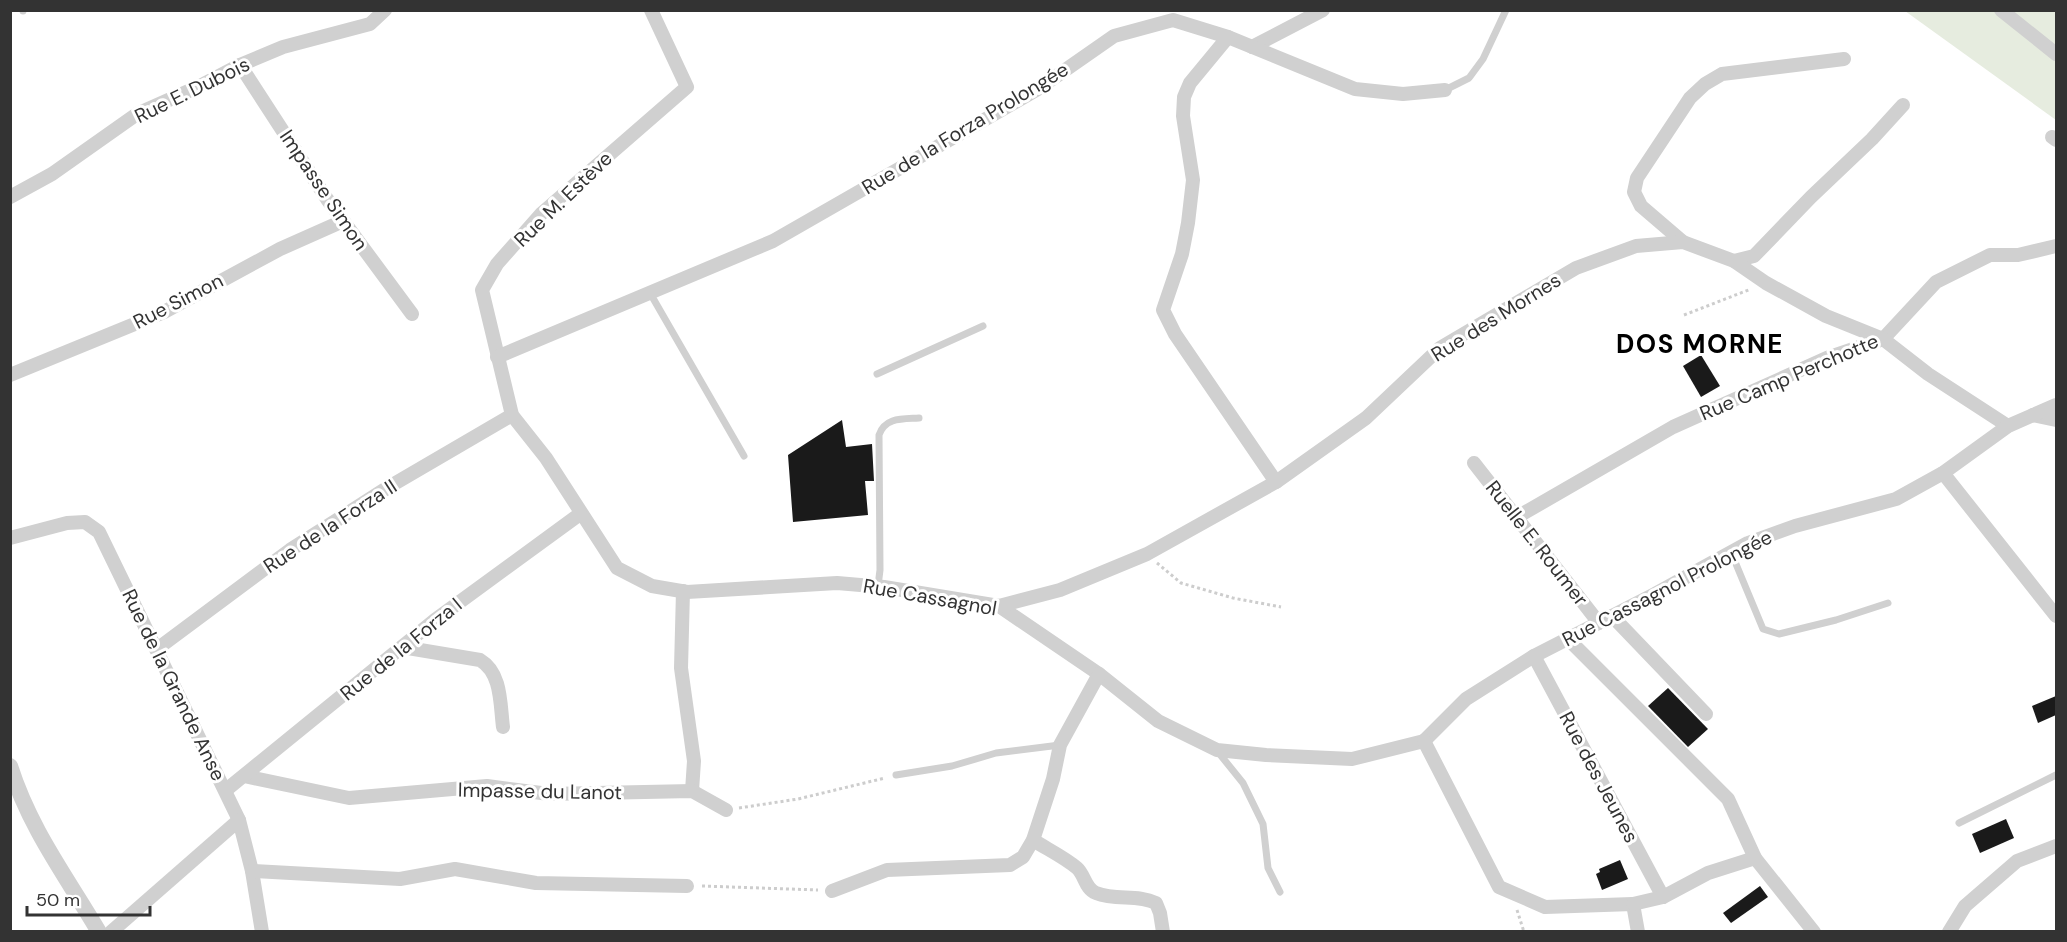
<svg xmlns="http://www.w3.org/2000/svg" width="2067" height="942" viewBox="0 0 2067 942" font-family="'DM Sans',sans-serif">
  <rect width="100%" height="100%" fill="#fff"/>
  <path fill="#e6ecdf" d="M1905,11h151v109z"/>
  <g fill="#1a1a1a">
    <path d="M1701,355l19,31 -19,11 -18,-31z"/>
    <path d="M842,420l4,27 26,-3 2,37h-9l3,34 -75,7 -5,-67z"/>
    <path d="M1668,688l40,41 -20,18 -40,-41z"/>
    <path d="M2056,696v19l-18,8 -6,-17z"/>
    <path d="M2006,819l8,19 -34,15 -8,-19z"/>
    <path d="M1620,860l8,19 -26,11 -6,-16 4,-2 -1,-3z"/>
    <path d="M1760,886l8,11 -37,26 -8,-10z"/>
  </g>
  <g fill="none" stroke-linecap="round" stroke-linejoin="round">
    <g stroke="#cdcdcd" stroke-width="3" stroke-dasharray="3 3" stroke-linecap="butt">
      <path d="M1684,315l67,-26"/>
      <path d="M1157,563l24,20 52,15 48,9"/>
      <path d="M739,808l59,-9 87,-21"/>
      <path d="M702,886l116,4"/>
      <path d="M1517,910l7,22"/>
    </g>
    <g stroke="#d0d0d0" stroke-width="7">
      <path d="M23,10v1"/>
      <path d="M1445,90l24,-12 14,-19 23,-49"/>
      <path d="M650,293l94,163"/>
      <path d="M877,374l106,-48"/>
      <path d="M1731,552l32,77 16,5 57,-14 52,-17"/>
      <path d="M878,586l2,-16 -1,-135c6,-18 24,-16 40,-17"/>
      <path d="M1218,752l25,31 20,41 5,44 12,24"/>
      <path d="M896,775l56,-9 44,-13 64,-8"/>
      <path d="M1959,823l97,-48"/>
    </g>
    <g stroke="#d0d0d0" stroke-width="14">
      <path d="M651,10l36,77 -146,127 -44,50 -15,26 30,125 34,43 71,110 35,18 35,6 150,-9 47,4 115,19 100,68 59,47 59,29 49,5 86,4 72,-18"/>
      <path d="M2001,10l55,44"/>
      <path d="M1228,37l-38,46 -6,14 -1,19 10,64 -5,43 -6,31 -19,56 12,24 101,148"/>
      <path d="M1252,47l71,-37"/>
      <path d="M240,65l87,134 85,115"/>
      <path d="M2052,137l4,3"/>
      <path d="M10,197l42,-23 85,-60 63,-28 40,-21 43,-18 87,-23 15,-14"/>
      <path d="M1683,242l-42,-36 -7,-14 3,-14 53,-80 15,-14 17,-10 122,-15"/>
      <path d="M1734,261l20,-5 57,-59 61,-58 31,-34"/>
      <path d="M497,357l276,-116 265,-152 76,-53 59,-16 55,17 127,52 48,5 42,-4"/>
      <path d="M10,375l154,-63 116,-63 63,-28"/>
      <path d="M2033,415l23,5"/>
      <path d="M1474,463l125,160"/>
      <path d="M1943,473l113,143"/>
      <path d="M1517,517l156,-90 154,-69 56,-19 53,-57 54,-27h28l38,-9"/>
      <path d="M10,538l57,-15 18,-1 14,10 140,288 13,51 10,61"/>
      <path d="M683,591l-2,77 13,93 -2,30"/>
      <path d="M999,606l61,-16 87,-36 129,-72 90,-64 74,-70 136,-80 60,-22 47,-4 51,19 32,22 60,33 57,23 45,35 80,52"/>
      <path d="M1612,616l94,98"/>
      <path d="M1568,639l160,160 27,59"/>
      <path d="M402,647l78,13c22,13 20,44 23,67"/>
      <path d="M157,649l133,-99 97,-62 125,-73"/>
      <path d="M1534,656l129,241"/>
      <path d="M1424,741l42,-42 68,-43 121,-62 93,-51 47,-17 101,-27 47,-26 65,-47 48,-21"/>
      <path d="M1424,741l75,146 46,20 88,-3 5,28"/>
      <path d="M244,776l105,22 138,-12 62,8 143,-3 34,19"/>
      <path d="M226,790l209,-170 145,-106"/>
      <path d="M1033,840c14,9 31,17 44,28 8,7 8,21 19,25 20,8 41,1 60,10l4,10 3,19"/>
      <path d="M252,871l148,8 55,-10 81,14 151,3"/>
      <path d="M832,891l55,-21 123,-5 13,-8 10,-17 20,-61 7,-34 39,-71"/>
      <path d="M1633,904l30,-7 45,-24 47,-15 59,74"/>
      <path d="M111,932l128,-112"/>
      <path d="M1949,932l16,-26 52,-45 39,-15"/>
    </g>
    <path stroke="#d0d0d0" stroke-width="16" d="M10,766c20,63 56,110 89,166"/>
  </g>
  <g text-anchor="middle" stroke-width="6" stroke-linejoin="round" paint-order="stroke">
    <g font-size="20" fill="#333" stroke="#fff">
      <text transform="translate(192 90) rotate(-26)" y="7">Rue E. Dubois</text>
      <text transform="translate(965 128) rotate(-31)" y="7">Rue de la Forza Prolongée</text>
      <text transform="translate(324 190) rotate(56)" y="7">Impasse Simon</text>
      <text transform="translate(563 199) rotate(-44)" y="7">Rue M. Estève</text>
      <text transform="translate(178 301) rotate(-27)" y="7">Rue Simon</text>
      <text transform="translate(1496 317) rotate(-32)" y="7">Rue des Mornes</text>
      <text transform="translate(1789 377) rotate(-23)" y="7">Rue Camp Perchotte</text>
      <text transform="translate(330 526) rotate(-33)" y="7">Rue de la Forza II</text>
      <text transform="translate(1537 543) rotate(52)" y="7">Ruelle E. Roumer</text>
      <text transform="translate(1667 588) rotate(-27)" y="7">Rue Cassagnol Prolongée</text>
      <text transform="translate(930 597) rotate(10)" y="7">Rue Cassagnol</text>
      <text transform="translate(401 649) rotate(-39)" y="7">Rue de la Forza I</text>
      <text transform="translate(174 685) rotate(64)" y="7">Rue de la Grande Anse</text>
      <text transform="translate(1599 777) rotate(62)" y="7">Rue des Jeunes</text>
      <text transform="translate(540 791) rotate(1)" y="7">Impasse du Lanot</text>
    </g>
    <g font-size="26" font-weight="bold" letter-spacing="1.5" fill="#000" stroke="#fff">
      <text x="1700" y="353">DOS MORNE</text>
    </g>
  </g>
  <rect width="2067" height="942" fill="none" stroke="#333333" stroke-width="24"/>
  <path d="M27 906v9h123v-9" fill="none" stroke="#333333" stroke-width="3"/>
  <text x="36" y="906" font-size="18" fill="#333333" stroke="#ffffff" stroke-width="4.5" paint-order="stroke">50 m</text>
</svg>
